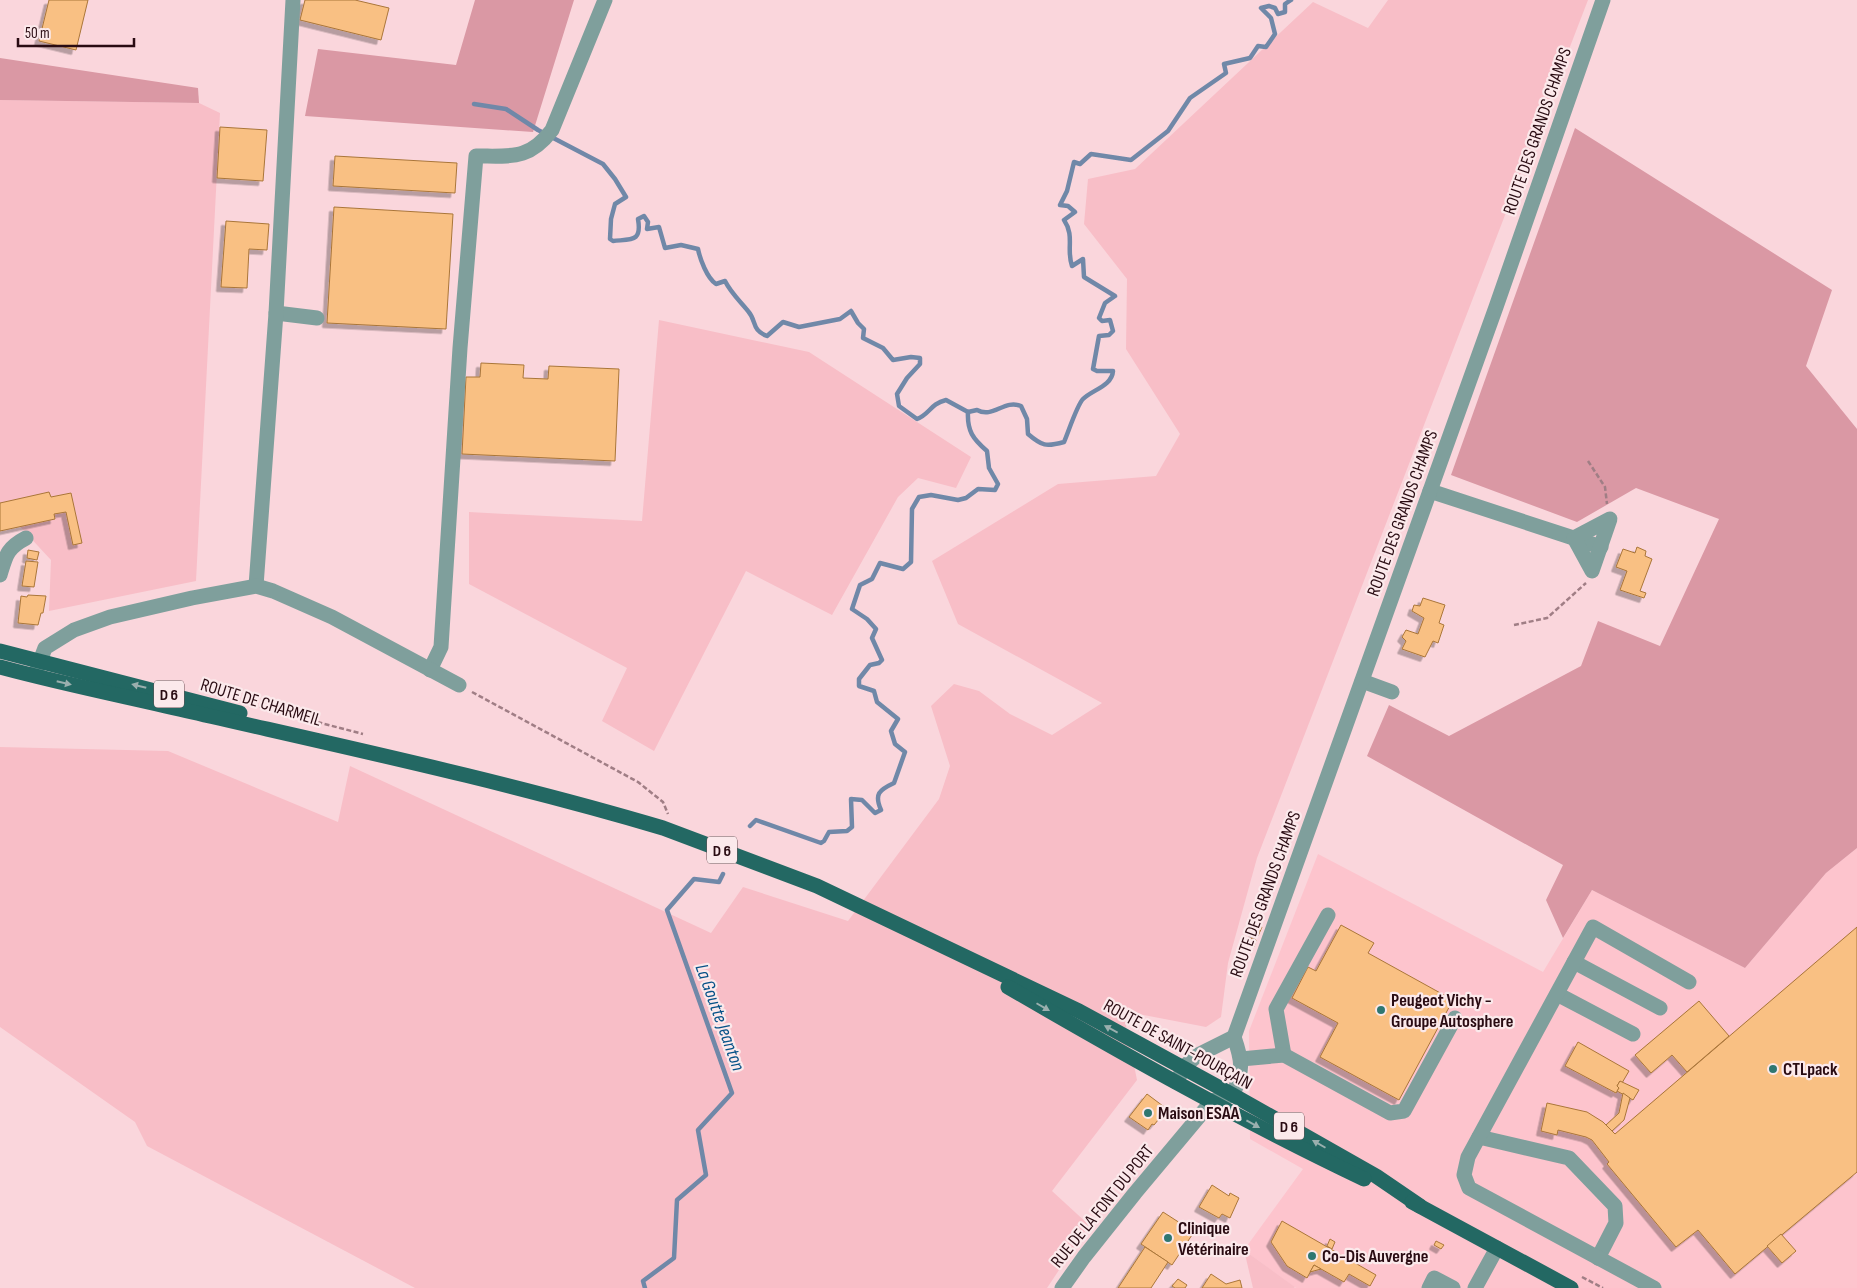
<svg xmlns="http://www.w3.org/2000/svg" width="1857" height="1288" viewBox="0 0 1857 1288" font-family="'Sofia Sans Condensed',sans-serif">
  <defs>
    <filter id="shadow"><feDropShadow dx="-4.5" dy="4.5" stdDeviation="0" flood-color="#0004"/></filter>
  </defs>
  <rect width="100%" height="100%" fill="#fad6dc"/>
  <path fill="#fdc4cd" d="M1857,848v440h-561l-52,-38 59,-81 -53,-30 -1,-108 69,-177 225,118 49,-82 153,78 81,-95z"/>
  <g fill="#f8bec7">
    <path d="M1388,0h200l-331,858 -29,105 -7,54 -15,10 -83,-16 14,69 -85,111 37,34 -42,63h-632l-268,-142 -12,-24 -135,-95v-280l168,4 170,71 12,-56 361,167 32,-46 105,34 91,-122 11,-33 -19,-60 23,-22 25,7 31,23 42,21 50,-32 -144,-79 -26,-63 126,-77 98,-8 24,-42 -54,-85 1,-70 -43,-55 4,-45 47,-10 178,-167 55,26z"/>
    <path d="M0,100l199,3 21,10 -24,468 -147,30 2,-51 -51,-55z"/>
    <path d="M659,320l150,32 162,105 -15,31 -38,-10 -20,19 -66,118 -86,-44 -92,180 -52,-30 25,-53 -158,-84v-72l173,9z"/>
    <path d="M1244,1250l51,37 -1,1h-41z"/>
  </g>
  <g fill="#da98a4">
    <path d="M475,0h99l-41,132 -228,-16 13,-67 138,16z"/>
    <path d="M0,58l198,30 1,15 -199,-3z"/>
    <path d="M1575,128l257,162 -26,76 51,63v419l-31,25 -81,95 -153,-78 -29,48 -17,-38 17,-35 -196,-109 22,-51 60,31 132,-70 17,-45 62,25 59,-127 -83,-31 -59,34 -126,-47z"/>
  </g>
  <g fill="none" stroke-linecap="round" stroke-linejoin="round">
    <g stroke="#7088a8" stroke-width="4.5">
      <path d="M474,104l32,5 32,21 65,34 12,15 11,18 -11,7 -4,15 -1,20 3,2c19,-2 29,1 25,-22l6,-3 4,6 -1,7 12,-2 6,21 16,-3 17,4c2,10 9,29 18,35l9,-3c6,12 15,20 23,30 9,10 3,19 19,25l16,-14 16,5 41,-8 11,-8 7,12 6,6 -1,9 20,10 10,12 18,-3 9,1v6l-13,14 -10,16 2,12 18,13c13,-5 13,-15 29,-19l22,12"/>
      <path d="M968,412l9,-2c16,9 27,-11 44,-4l6,13 1,15c14,12 18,13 36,8 4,-9 13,-37 19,-43 9,-9 29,-13 30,-28h-16l-4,-2 6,-33 10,-1 4,-4 -3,-11 -8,1 -3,-3 6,-15 10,-7 -31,-19 -1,-18 -11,7c-6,-17 3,-30 -8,-46l11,-8 -7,-6 -8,-1 7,-14 7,-29 6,2 11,-10 40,6 37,-29 22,-33 36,-25 -2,-9 26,-6 8,-12 8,1 9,-13 -4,-16 -10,-10 8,-2 6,2 3,6 7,-2v-8l6,-4"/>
      <path d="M750,826l6,-6 65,23 3,-2 5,-9 18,-1 5,-4 -1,-28 11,1 13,13 6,-3c-7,-16 -2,-20 13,-27l11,-31 -10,-8 -4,-13 7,-12 -21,-17 -3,-11 -15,-5v-7l11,-14 9,-2 3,-3 -10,-22 4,-9 -9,-10 -15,-10 8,-24 12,-6 8,-16 23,6 8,-7 1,-53 7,-12 12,-2 27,5 8,-2 12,-9 17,1 3,-6 -9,-16 -2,-17c-14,-12 -20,-20 -19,-39"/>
      <path d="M645,1288l-2,-7 31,-23 3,-58 29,-25 -8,-45 34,-37 -65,-183 27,-31 25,3 4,-8"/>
    </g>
  </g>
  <g fill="#f9c083" stroke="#aa7639" filter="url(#shadow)">
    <path d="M49,0h39l-12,50 -37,-9z"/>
    <path d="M305,0h50l34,8 -8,32 -81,-20z"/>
    <path d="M220,127l47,3 -4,51 -46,-3z"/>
    <path d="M335,156l122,7 -2,30 -122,-7z"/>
    <path d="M334,207l119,7 -7,115 -119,-6z"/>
    <path d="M226,221l43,3 -2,26 -18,-1 -2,39 -26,-1z"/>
    <path d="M481,363l43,2 -1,13 25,1 1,-13 70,3 -4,92 -153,-7 4,-77h14z"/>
    <path d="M49,492l2,5 20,-4 11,50 -9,2 -7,-33 -12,2 1,5 -55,12v-28z"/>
    <path d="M1637,547l9,4 -1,5 7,3 -12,32 6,2 -2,5 -24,-8 7,-19 -11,-4 7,-18 12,4z"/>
    <path d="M28,550l11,2 -2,8 -10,-2z"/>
    <path d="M26,561l12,1 -4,25 -12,-1z"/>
    <path d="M28,595l18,1 -3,17h-2l-3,12 -20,-2 3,-27 6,1z"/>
    <path d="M1423,598l22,7 -6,18 5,2 -6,18 -5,-2 -8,16 -23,-8 4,-8 -4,-4 4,-7 12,4 6,-16 -12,-7 2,-6 6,1z"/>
    <path d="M1257,925l5,2 -4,9 -5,-2z"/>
    <path d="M1341,925l33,18 -6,10 85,47 -54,100 -79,-43 18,-34 -46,-25 16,-31 8,4z"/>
    <path d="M1857,927v245l-122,102 -37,-44 -22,17 -69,-83 2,-2 -17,-22 -6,-3 -28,-7 -1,5 -16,-4 6,-28 40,9 16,10 12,12z"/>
    <path d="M1251,938l5,2 -2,7 -5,-2z"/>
    <path d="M1699,1001l30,35 -42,36 -15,-17 -21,18 -16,-18z"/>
    <path d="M1578,1042l51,29 -7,12 -2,-2 -3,5 2,2 -3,5 -51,-27z"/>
    <path d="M1620,1081l19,9 -6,10 -16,-9 2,-3 -2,-2z"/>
    <path d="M1623,1093l7,5 -6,22 -12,11 -6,-6 13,-12z"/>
    <path d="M1147,1094l20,15 -13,16 -2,-1 -4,6 -19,-13z"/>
    <path d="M1212,1185l17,11 1,-3 9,5 -9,20 -8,-4 -3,4 -20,-11z"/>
    <path d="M1163,1212l31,20 -22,33 -31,-21z"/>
    <path d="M1282,1221l94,54 -6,11 -21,-12 -5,8 -30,-17 -7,13 -20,-12 -16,-24z"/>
    <path d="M1781,1234l15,17 -14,12 -15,-17z"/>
    <path d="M1330,1239l5,3 -3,7 -5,-3z"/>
    <path d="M1436,1241l8,4 -3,4 -7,-4z"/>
    <path d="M1145,1247l23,15 -17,26h-33z"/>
    <path d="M1314,1265l7,4 -11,3z"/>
    <path d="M1211,1274l15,10 14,-4 2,8h-40z"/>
    <path d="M1178,1279l9,6 -2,3h-10l-3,-2z"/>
  </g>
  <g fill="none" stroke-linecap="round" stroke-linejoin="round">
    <g stroke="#a07e85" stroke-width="2.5" stroke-dasharray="5 2.5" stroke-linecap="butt">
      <path d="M1588,461l17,26 2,17"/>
      <path d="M1514,625l33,-7 39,-35"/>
      <path d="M472,692l166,90 25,20 5,12"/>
      <path d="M252,705l111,29"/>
      <path d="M1213,1064l12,7"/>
      <path d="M1582,1277l21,11"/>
    </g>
    <g stroke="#7f9f9c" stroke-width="15">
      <path d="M276,313l41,5"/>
      <path d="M1430,491l171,56"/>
      <path d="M1610,519l-18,52 -18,-33z"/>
      <path d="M0,575c6,-20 7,-27 26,-37"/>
      <path d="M256,586l20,-273 17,-313"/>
      <path d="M430,670l11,-23 19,-299 16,-192c36,0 53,4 76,-26l53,-130"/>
      <path d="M36,672l9,-24 29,-18 36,-13 82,-19 64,-12 17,5 59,26 127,68"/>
      <path d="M1362,681l30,11"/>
      <path d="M1574,962l86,46"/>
      <path d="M1557,994l76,40"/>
      <path d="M1284,1055l-8,-46 52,-94"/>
      <path d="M1241,1059l43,-4 106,58 14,-2 51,-93"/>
      <path d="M1176,1082l10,-17 12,-10 36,-18"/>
      <path d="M1479,1137l90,21 46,48 1,17 -18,35"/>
      <path d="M1062,1288l22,-31 51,-64 77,-92 21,-6c10,-26 10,-32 1,-58l262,-730 107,-307"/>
      <path d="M1429,1288l5,-10 19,10"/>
      <path d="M1475,1288l22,-40"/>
      <path d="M1654,1288l-185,-100 -5,-13 4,-18 125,-230 96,55"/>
    </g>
    <g stroke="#236863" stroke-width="15">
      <path d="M0,651l240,62"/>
      <path d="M0,667c63,17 128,30 192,45 157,36 316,70 471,116l154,58 262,125 154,84 143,81 44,30"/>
      <path d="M1008,987c117,68 234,134 356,192"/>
      <path d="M1412,1202l159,86"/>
    </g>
  </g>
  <defs><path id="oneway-solid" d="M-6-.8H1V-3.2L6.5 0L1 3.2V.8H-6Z" transform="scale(1.25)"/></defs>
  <g fill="#9aafae">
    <use href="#oneway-solid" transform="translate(64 683) rotate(13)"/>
    <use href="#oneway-solid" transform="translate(139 686) rotate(-166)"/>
    <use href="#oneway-solid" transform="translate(1043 1007) rotate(30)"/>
    <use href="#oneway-solid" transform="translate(1111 1029) rotate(-152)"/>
    <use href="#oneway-solid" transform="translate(1253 1124) rotate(29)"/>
    <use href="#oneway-solid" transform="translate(1319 1144) rotate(-150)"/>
  </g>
  <g fill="#2f7771" stroke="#fbe9eb" stroke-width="2">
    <circle cx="1381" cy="1010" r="5"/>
    <circle cx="1773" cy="1069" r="5"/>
    <circle cx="1148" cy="1113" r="5"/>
    <circle cx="1168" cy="1238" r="5"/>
    <circle cx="1312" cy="1256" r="5"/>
  </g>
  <g text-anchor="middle" stroke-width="4.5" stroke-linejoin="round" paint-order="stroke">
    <g fill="#fbe9eb" stroke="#684e53" stroke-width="1">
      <rect x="154" y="680.5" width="30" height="27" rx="4"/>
      <rect x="707" y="836.5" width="30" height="27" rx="4"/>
      <rect x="1274" y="1112.5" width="30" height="27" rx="4"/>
    </g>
    <g font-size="16" font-weight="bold" fill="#290b12">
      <text x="169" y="700">D 6</text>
      <text x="722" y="856">D 6</text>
      <text x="1289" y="1132">D 6</text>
    </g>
    <g font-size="18" fill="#290b12" stroke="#fbe9eb">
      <text transform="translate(1537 131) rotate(-71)" y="6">ROUTE DES GRANDS CHAMPS</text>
      <text transform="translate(1402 513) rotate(-70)" y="6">ROUTE DES GRANDS CHAMPS</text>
      <text transform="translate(261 702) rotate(17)" y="6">ROUTE DE CHARMEIL</text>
      <text transform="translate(1265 894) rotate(-70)" y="6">ROUTE DES GRANDS CHAMPS</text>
      <text transform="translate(1178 1044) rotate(29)" y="6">ROUTE DE SAINT-POURÇAIN</text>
      <text transform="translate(1102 1206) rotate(-51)" y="6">RUE DE LA FONT DU PORT</text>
    </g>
    <g font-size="18" font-weight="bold" fill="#290b12" stroke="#fbe9eb" text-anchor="start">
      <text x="1391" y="1006">Peugeot Vichy -<tspan x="1391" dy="21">Groupe Autosphere</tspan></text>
      <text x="1783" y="1075">CTLpack</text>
      <text x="1158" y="1119">Maison ESAA</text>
      <text x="1178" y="1234">Clinique<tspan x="1178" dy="21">Vétérinaire</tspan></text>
      <text x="1322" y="1262">Co-Dis Auvergne</text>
    </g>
    <g font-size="19" font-style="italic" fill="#075288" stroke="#fbe9eb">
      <text transform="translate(721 1017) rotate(70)" y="7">La Goutte Jeanton</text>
    </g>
  </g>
  <path d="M18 38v8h116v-8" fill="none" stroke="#290b12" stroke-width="2.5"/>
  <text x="25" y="38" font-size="15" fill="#290b12" stroke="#fbe9eb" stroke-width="4" paint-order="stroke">50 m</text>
</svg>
